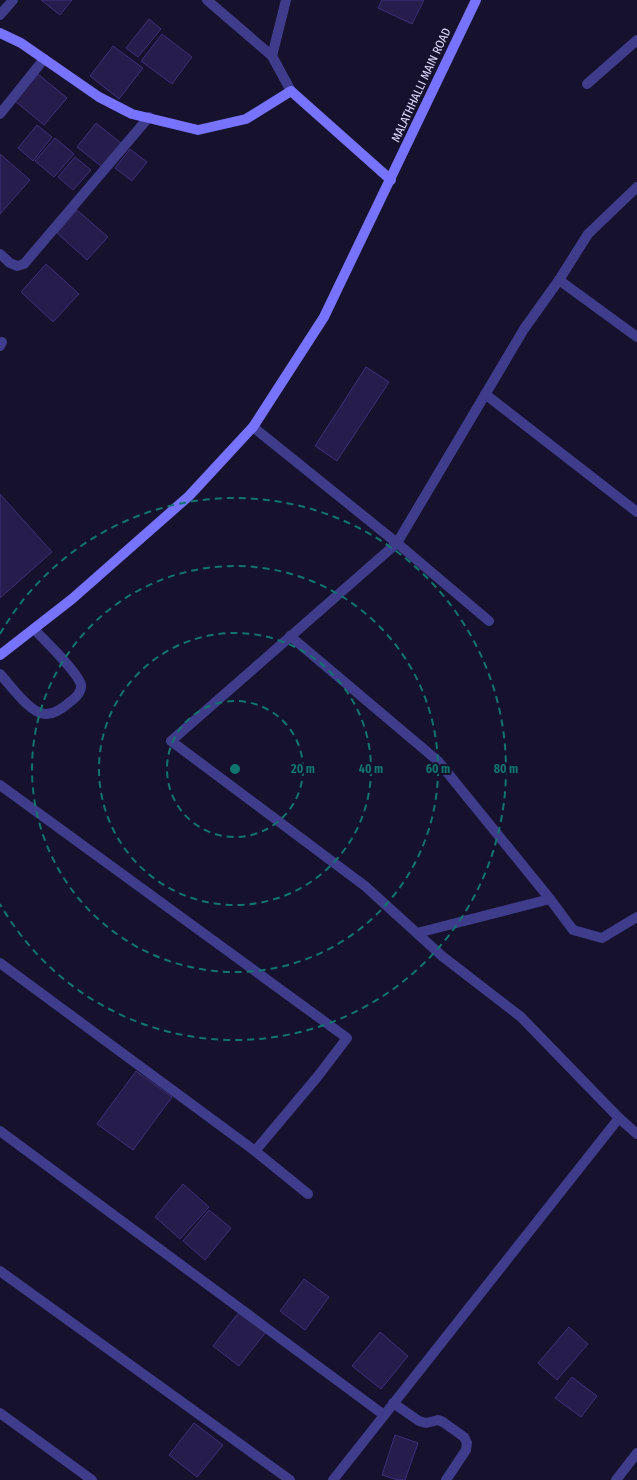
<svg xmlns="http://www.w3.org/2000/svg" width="637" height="1480" viewBox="0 0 637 1480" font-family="'Fira Sans Condensed',sans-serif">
  <rect width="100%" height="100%" fill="#16112c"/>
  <g fill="#271d4d" stroke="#3e2f7a">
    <path d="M41,0h31l-12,15z"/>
    <path d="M382,0h42l-12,24 -34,-16z"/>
    <path d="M149,19l12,10 -23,28 -12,-9z"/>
    <path d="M162,34l30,23 -20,27 -31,-23z"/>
    <path d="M113,46l30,22 -24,31 -29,-23z"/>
    <path d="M38,74l29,24 -23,27 -29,-24z"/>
    <path d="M96,123l25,20 -19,24 -25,-20z"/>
    <path d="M37,125l15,12 -19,24 -15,-13z"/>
    <path d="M55,138l19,16 -20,23 -19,-16z"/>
    <path d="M130,149l17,13 -15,19 -17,-13z"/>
    <path d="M0,154l30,26 -30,34z"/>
    <path d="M75,157l16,13 -18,20 -15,-13z"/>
    <path d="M77,210l31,27 -21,23 -30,-27z"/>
    <path d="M46,264l33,30 -26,28 -32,-30z"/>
    <path d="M366,367l23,15 -52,79 -22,-15z"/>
    <path d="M0,494l52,58 -52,46z"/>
    <path d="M136,1071l36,26 -39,53 -36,-26z"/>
    <path d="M183,1184l26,23 -29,32 -25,-22z"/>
    <path d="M209,1210l22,18 -26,32 -22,-19z"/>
    <path d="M304,1279l25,18 -24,33 -25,-19z"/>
    <path d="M239,1312l27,20 -27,34 -26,-20z"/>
    <path d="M569,1327l19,17 -31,36 -19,-17z"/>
    <path d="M380,1332l28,24 -27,33 -29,-23z"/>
    <path d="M572,1377l25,19 -16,21 -26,-19z"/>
    <path d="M194,1423l29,22 -26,32 -28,-22z"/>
    <path d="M395,1435l23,8 -13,37h-7l-16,-5z"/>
  </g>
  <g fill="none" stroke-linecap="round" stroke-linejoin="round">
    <path stroke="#3f3c8b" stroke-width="10" d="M0,674c11,12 30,39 45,40 9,1 18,-6 25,-12 4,-3 12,-10 11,-17 -3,-13 -37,-45 -47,-56"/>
    <g stroke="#3f3c8b" stroke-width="10">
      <path d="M207,0l65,56 19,35"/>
      <path d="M0,15l13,-15"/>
      <path d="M272,56l14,-56"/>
      <path d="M587,84l50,-44"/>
      <path d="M0,114l44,-55"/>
      <path d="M0,254l10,9 7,3 7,-2 125,-147"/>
      <path d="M559,280l29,-46 49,-47"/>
      <path d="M637,337l-78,-57 -35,49 -127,214 -226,198 194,145 77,70 79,61 98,101 18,16"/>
      <path d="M0,346l2,-4"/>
      <path d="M485,394l152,118"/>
      <path d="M253,427l144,116 92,78"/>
      <path d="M290,636l148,125 112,138 -133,34"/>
      <path d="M0,785l347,253 -29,38 -63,75 -255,-188"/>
      <path d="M550,899l23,31 29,8 35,-21"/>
      <path d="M0,1131l384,284"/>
      <path d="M255,1151l53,43"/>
      <path d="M0,1271l290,209"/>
      <path d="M393,1403l26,18 7,2 12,-3 5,2 21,15 3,6 -1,7 -20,30"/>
      <path d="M0,1413l92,67"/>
      <path d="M333,1480l286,-362"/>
      <path d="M616,1480l21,-27"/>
    </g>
    <g stroke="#7773ff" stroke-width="10">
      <path d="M0,33l21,10 78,54 33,17 66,16 48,-11 45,-28 100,89"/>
      <path d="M0,655l72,-56 117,-103 64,-69 71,-110 152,-317"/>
    </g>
  </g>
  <g fill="none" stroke="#0f766e" stroke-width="2" stroke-dasharray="7 5">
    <circle cx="235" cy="769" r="68"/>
    <circle cx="235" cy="769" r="136"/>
    <circle cx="235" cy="769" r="203"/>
    <path d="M0 634A271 271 0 1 1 0 904"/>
  </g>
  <g text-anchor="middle" stroke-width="4" stroke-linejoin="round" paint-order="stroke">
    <g font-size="12" fill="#e0dcff" stroke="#16112c">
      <text transform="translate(421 85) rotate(-65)" y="4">MALATHHALLI MAIN ROAD</text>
    </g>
  </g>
  <circle cx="235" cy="769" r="6" fill="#0f766e" stroke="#16112c" stroke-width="2"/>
  <g font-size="12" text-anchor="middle" font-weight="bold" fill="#0f766e" stroke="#16112c" stroke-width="4" stroke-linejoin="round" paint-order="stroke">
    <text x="303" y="773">20 m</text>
    <text x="371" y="773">40 m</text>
    <text x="438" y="773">60 m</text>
    <text x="506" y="773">80 m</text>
  </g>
</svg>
